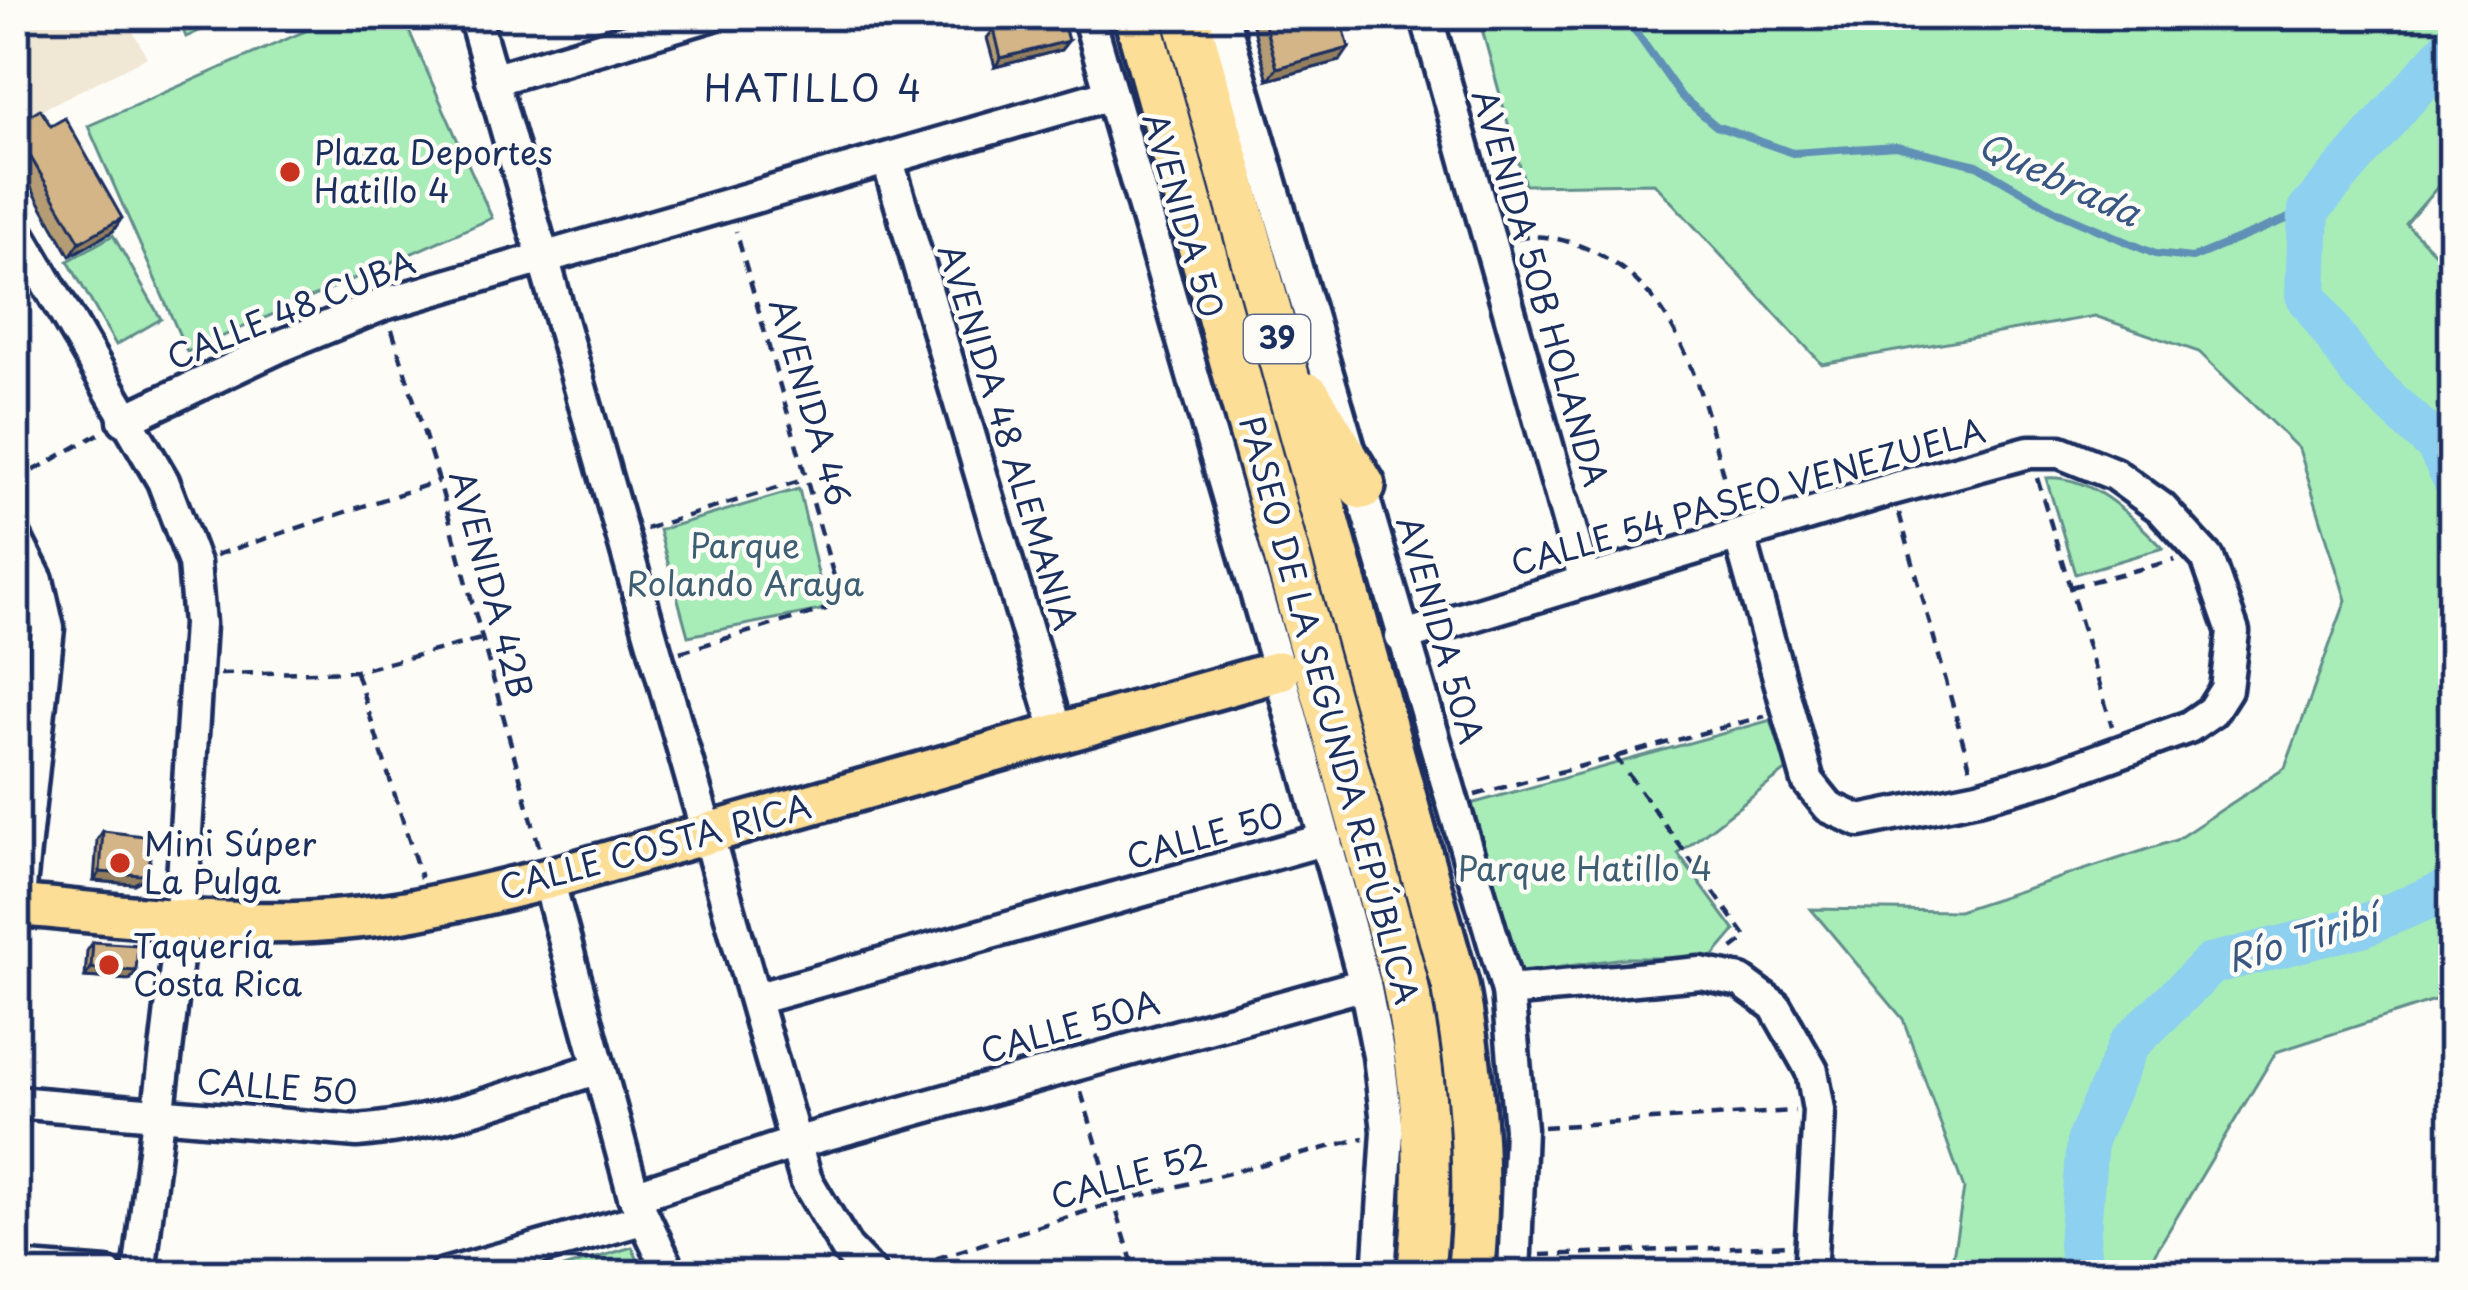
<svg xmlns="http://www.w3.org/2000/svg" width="2468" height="1290" viewBox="0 0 2468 1290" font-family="'Playpen Sans',sans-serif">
  <rect width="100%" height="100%" fill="#fdfcf7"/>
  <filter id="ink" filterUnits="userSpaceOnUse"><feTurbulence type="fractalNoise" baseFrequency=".00833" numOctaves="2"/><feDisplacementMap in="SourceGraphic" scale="24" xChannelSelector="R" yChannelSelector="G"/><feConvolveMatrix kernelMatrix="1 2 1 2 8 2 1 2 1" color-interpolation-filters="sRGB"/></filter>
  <g filter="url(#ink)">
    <path fill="#f0e7d5" d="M15,15h109l23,42 -132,66z"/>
    <g fill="#a8edb8" stroke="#628e8b" stroke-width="3">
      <path d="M177,15h57l-48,22z"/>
      <path d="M342,15h60l90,203 -305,134 -99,-226z"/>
      <path d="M1478,15h975v154l-47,55 47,47v724l-177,57 -122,203 4,20h-208l14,-86 -61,-170 -92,-110 147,2 218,-71 109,-72 61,-168 -47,-151 -100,-97 -104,-36 -273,48 -168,-181 -129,2z"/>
      <path d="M113,235l48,84 -45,26 -48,-84z"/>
      <path d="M2046,478c46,-4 87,40 117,70l-88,26z"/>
      <path d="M799,489l27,120 -138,27 -29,-106z"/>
      <path d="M1771,720l16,50 -109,84 57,77 -23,27h-88l-111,16 -46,-169z"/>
      <path d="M632,1247l13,28h-105z"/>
    </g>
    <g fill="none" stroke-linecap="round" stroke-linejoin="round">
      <path stroke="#6090b5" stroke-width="8" d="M1614,15l17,10 50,71 35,30 77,27 103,-7 81,19 81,47 97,42 37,4 117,-48"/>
      <g stroke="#8ed0ef" stroke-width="42">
        <path d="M2453,44l-144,166 -3,85 55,79 75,71 17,33"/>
        <path d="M2082,1275l-3,-31 8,-104 42,-96 82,-80 151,-38 91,-38"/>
      </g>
      <defs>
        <g id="minor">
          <path d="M474,15l332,1165 41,69 25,26"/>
          <path d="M1088,15l191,656 86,313 14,72 9,75 -9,144"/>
          <path d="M1222,15l286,976 12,138 -6,146"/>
          <path d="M1426,15l159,566"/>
          <path d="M492,80l219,-65"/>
          <path d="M888,161l170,573"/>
          <path d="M15,228l148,253 31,82 5,61 -20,319 -40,332"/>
          <path d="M124,420l159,-75 101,-41 727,-210"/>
          <path d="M15,537l22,43 11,48 -30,278"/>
          <path d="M1401,637l491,-148 137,-37h31l54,22 47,34 46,50 26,74 -7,57 -14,22 -23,16 -135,49 -76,21 -118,24 -31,-14 -21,-26 -68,-243"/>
          <path d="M548,879l86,317 37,79"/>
          <path d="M1508,991l192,-18 41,8 34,25 37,65 7,39 -9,165"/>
          <path d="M755,999l571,-160"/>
          <path d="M15,1102l342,29c83,-6 163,-38 242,-63"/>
          <path d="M634,1196l161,-53 570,-159"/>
          <path d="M15,1268l92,7"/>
          <path d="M444,1275l198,-56"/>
        </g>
        <path id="major" d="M15,905c113,10 229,26 342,13 65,-7 128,-24 191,-39l731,-208"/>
        <g id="highway">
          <path d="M1137,15l267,964c21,100 29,194 16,296"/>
          <path d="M1186,15l269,970c17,94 26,195 15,290"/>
          <path d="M1308,396l54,90"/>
        </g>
      </defs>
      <use href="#minor" stroke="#1b2f5e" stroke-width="39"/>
      <use href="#major" stroke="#1b2f5e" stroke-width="48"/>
      <use href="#highway" stroke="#1b2f5e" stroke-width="54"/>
      <g stroke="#1b2f5e" stroke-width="4.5" stroke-dasharray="12 9" stroke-linecap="butt">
        <path d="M1516,239c24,-6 49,0 72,10 102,45 117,164 144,260"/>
        <path d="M392,330l47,151 101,369"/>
        <path d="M2037,478l75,248"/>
        <path d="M15,481l89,-50"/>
        <path d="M1899,513l73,261"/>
        <path d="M646,529l160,-50"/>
        <path d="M216,555l223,-74"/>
        <path d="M2070,587l105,-27"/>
        <path d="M680,652l146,-43 11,-22 -101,-356"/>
        <path d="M356,672l65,206"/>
        <path d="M220,674l136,-3 125,-32"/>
        <path d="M1615,756l132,182 -17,13"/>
        <path d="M1475,795l290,-79"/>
        <path d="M1081,1092l55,183"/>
        <path d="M1543,1127l252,-16"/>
        <path d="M1541,1255l247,-10"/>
        <path d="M896,1271l217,-68 251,-65"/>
      </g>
      <use href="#minor" stroke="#fdfcf7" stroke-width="30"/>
      <use href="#major" stroke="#fdde96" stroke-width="39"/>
      <use href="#highway" stroke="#fdde96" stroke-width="45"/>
    </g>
    <g fill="#b59c74" stroke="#1b2f5e" stroke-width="3">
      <path d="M1017,15h49l-4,3 6,23 -7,9 -66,17 -8,-29 7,-9 25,-7z"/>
      <path d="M1250,15h90v46l-72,19z"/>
      <path d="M15,124l98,107 -43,25 -55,-97z"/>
      <path d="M103,831l40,48 -9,5 -40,-3 3,-41z"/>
      <path d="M93,942l43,29 -6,9 -45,-3 2,-26z"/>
    </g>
    <g fill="#947f5e" stroke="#1b2f5e" stroke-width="3">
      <path d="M1068,41l-7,9 -66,17 6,-9z"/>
      <path d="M1349,48l-9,13 -72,19 9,-12z"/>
      <path d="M122,218l-9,13 -43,25 10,-14z"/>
      <path d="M149,870l-6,9 -9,5 -40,-3 6,-9z"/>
      <path d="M91,968l45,3 -6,9 -45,-3z"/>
    </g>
    <g fill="#d3b587" stroke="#1b2f5e" stroke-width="3">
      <path d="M1025,15h36l7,26 -67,17 -7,-29 33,-9z"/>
      <path d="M1262,15h78l9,33 -72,20z"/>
      <path d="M40,109l11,17 14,-8 57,100 -42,24 -65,-112v-6z"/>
      <path d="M103,831l49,6 -3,33 -8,5 -41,-3z"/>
      <path d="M93,942l45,3 -2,26 -45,-3z"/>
    </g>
  </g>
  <g fill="#c8321e" stroke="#fdfcf7" stroke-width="4.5">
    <circle cx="290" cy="172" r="12"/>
    <circle cx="120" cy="863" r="12"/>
    <circle cx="109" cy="965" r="12"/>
  </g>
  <g text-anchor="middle" stroke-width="9" stroke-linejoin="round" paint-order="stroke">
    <rect fill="#fdfcf7" stroke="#5f6c8c" stroke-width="3" x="1244" y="315" width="66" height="48" rx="9"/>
    <g font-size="30" font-weight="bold" fill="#1b2f5e">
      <text x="1277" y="349">39</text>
    </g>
    <g font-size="33" fill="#1b2f5e" stroke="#fdfcf7" text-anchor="start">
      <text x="314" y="165">Plaza Deportes<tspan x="314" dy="38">Hatillo 4</tspan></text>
      <text x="144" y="856">Mini Súper<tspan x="144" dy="38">La Pulga</tspan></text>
      <text x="133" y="958">Taquería<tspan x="133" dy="38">Costa Rica</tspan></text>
    </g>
    <g font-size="33" fill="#1b2f5e" stroke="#fdfcf7">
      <text transform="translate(1183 215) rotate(74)" y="12">AVENIDA 50</text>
      <text transform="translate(1540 288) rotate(74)" y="12">AVENIDA 50B HOLANDA</text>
      <text transform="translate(291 310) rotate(-22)" y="12">CALLE 48 CUBA</text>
      <text transform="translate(810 402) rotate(74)" y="12">AVENIDA 46</text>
      <text transform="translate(1008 437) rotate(73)" y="12">AVENIDA 48 ALEMANIA</text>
      <text transform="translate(1748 497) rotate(-16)" y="12">CALLE 54 PASEO VENEZUELA</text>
      <text transform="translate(491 584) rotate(75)" y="12">AVENIDA 42B</text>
      <text transform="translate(1440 630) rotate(74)" y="12">AVENIDA 50A</text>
      <text transform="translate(1329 710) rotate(75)" y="12">PASEO DE LA SEGUNDA REPÚBLICA</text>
      <text transform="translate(1205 836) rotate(-16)" y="12">CALLE 50</text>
      <text transform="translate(655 847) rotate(-15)" y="12">CALLE COSTA RICA</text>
      <text transform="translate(1070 1027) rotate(-16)" y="12">CALLE 50A</text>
      <text transform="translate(277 1087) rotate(4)" y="12">CALLE 50</text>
      <text transform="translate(1129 1176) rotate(-16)" y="12">CALLE 52</text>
    </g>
    <g font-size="33" fill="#3e5e74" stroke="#fdfcf7">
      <text x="745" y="558">Parque<tspan x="745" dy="38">Rolando Araya</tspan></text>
      <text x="1585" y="881">Parque Hatillo 4</text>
    </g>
    <g font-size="36" letter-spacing="3" fill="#1b2f5e" stroke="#fdfcf7">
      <text x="814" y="102">HATILLO 4</text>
    </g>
    <g font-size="36" font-style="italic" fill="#385782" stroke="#fdfcf7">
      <text transform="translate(2059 179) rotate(25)" y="13">Quebrada</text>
      <text transform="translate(2302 939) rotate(-16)" y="13">Río Tiribí</text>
    </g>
  </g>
  <rect width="2468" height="1290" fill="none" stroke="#fdfcf7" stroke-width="60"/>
  <rect x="30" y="30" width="2408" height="1230" fill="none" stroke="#1b2f5e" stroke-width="4.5" filter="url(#ink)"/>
</svg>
